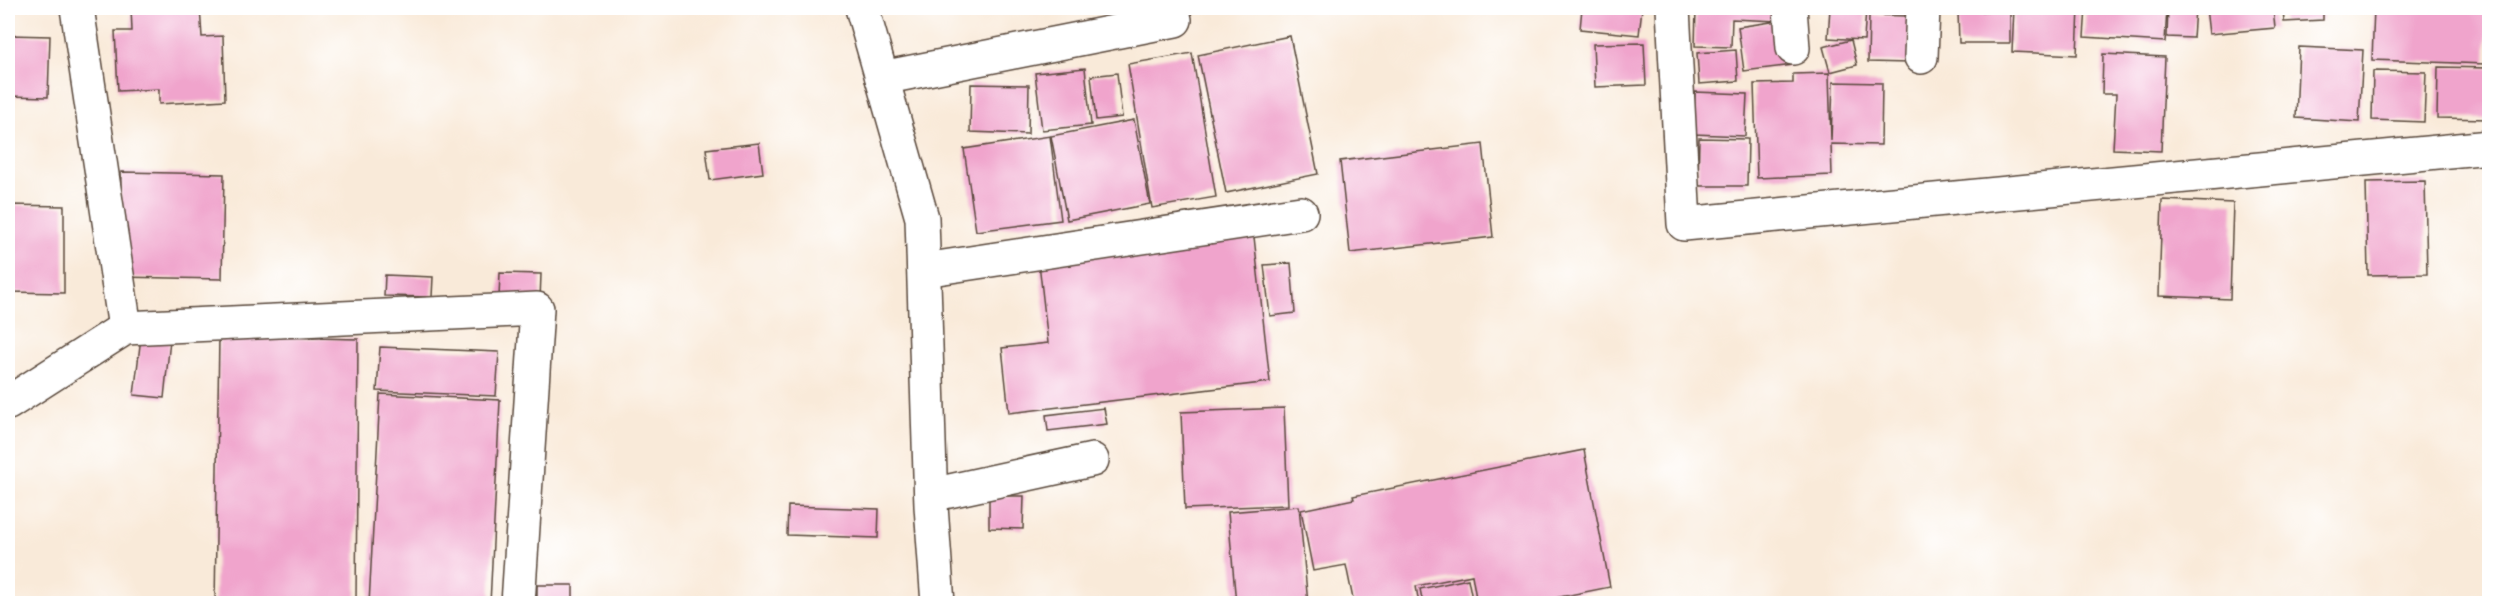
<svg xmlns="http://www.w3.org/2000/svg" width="2497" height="611" viewBox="0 0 2497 611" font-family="Kalam,sans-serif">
  <rect width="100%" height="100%" fill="#fff"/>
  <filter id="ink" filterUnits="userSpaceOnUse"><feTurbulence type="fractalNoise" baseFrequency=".0167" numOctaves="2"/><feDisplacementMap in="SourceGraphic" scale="12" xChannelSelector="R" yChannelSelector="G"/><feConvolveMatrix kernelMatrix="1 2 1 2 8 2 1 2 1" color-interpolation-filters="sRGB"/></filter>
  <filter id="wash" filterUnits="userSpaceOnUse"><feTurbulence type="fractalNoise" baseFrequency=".008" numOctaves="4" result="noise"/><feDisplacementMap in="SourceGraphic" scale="24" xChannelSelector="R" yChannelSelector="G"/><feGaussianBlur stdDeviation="1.35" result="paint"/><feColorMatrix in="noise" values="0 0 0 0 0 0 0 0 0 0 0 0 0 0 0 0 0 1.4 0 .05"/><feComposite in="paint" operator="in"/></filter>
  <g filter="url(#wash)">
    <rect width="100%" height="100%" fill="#f9ead9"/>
    <g id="blocks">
      <g fill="#f0a4cc">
        <path d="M131,8h69l2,29 21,-1 2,64 -66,4v-15l-41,2 -3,-60h17z"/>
        <path d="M1069,8h38v1l-37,4z"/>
        <path d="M1582,8h60l-3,27 -59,-6z"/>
        <path d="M1696,8h84l6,12 7,45 -49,6 -6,-44 40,-6 -46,-2 -1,28 -36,-1z"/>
        <path d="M1830,8h36l-2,32 -36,-2z"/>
        <path d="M1880,8h37v5z"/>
        <path d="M2014,8h65l-2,47 -65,-3z"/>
        <path d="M2086,8h81l-2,34 -81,-5z"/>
        <path d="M2168,8h27l-2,30 -26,-1z"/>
        <path d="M2206,8h67l2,20 -66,6z"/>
        <path d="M2283,8h40v12l-39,2z"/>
        <path d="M2374,8l114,2 -2,54 -114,-4z"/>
        <path d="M2010,11v32h-51l-1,-31z"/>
        <path d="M1869,15l41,1 -1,47 -41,-1z"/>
        <path d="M8,35l42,1 -2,61 -40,-1z"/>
        <path d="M1290,36l28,138 -92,19 -28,-138z"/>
        <path d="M1851,40l6,25 -27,7 -7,-25z"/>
        <path d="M1644,43l2,42 -51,2 -2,-43z"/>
        <path d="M2299,47l64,3 -4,72 -63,-4z"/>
        <path d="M1736,50l2,31 -39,3 -2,-31z"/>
        <path d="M1192,53l24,144 -64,11 -24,-144z"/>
        <path d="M2103,54l62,3 -4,94 -48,-2 3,-55h-14z"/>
        <path d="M2438,67l52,1v51l-53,-1z"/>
        <path d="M1085,68l6,57 -49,5 -7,-57z"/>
        <path d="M2373,71l53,1 -2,50 -52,-2z"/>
        <path d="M1117,73l5,44 -26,3 -5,-44z"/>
        <path d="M1829,73l2,68 2,-59 49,1 -1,62 -50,-1 1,31 -75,3 -3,-94 39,-1v-9z"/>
        <path d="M971,84l58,1 -1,49 -58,-2z"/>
        <path d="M1695,92l52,2 -2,42 -52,-2z"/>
        <path d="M1134,120l16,84 -83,16 -16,-84z"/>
        <path d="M1050,136l11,84 -85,11 -12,-82z"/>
        <path d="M1699,138l49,1 -1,47h-49z"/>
        <path d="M759,143l4,30 -53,7 -4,-31z"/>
        <path d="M1483,144l10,93 -143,16 -10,-92z"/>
        <path d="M121,172l103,2 -2,105 -103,-2z"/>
        <path d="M2425,181l2,93 -59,1 -2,-93z"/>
        <path d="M2162,200l71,3 -3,96 -71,-3z"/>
        <path d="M8,205l56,1v87l-56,-1z"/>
        <path d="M1254,237l16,145 -261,31 -7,-65 46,-5 -9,-80z"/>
        <path d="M1291,263l4,50 -25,3 -6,-51z"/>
        <path d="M500,273l41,1 -1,26 -41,-2z"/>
        <path d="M385,275l48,2 -1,20 -48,-1z"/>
        <path d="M219,336l139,3 -2,265h-141z"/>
        <path d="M141,337l29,3 -6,58 -30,-3z"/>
        <path d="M380,347l119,5 -3,44 -119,-5z"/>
        <path d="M380,394l120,6 -10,204h-121z"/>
        <path d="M1104,408l3,16 -59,7 -2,-16z"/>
        <path d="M1284,408l4,97 -103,4 -4,-97z"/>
        <path d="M1584,450l26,137 -85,17h-48l-5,-29 -56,11 3,18h-65l-8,-39 -33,6 -12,-61 53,-11 -1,-3z"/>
        <path d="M989,496h35l-1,33 -34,-1z"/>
        <path d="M788,506l91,3 -1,29 -91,-3z"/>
        <path d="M1299,506l9,98h-72l-8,-92z"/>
        <path d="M1468,579l5,25h-50l-3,-15z"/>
        <rect x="537" y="585" width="36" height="19"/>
      </g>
    </g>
  </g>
  <g filter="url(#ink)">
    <use href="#blocks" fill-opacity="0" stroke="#58473a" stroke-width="1.5"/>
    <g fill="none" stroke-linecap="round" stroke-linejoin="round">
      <defs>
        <g id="street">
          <path d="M77,8l48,320"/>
          <path d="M862,8l60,210 9,288 7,98"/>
          <path d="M1673,8l11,216 806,-77"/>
          <path d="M1790,8l3,40"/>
          <path d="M1921,57l2,-49"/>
          <path d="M882,78l293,-58 -3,-12"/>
          <path d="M924,270l377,-57"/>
          <path d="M8,403l117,-75 412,-19 -19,295"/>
          <path d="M931,495l161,-35"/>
        </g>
      </defs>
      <use href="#street" stroke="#58473a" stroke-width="36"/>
      <use href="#street" stroke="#fff" stroke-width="33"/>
    </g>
  </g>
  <rect width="2497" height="611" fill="none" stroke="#fff" stroke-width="30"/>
</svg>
